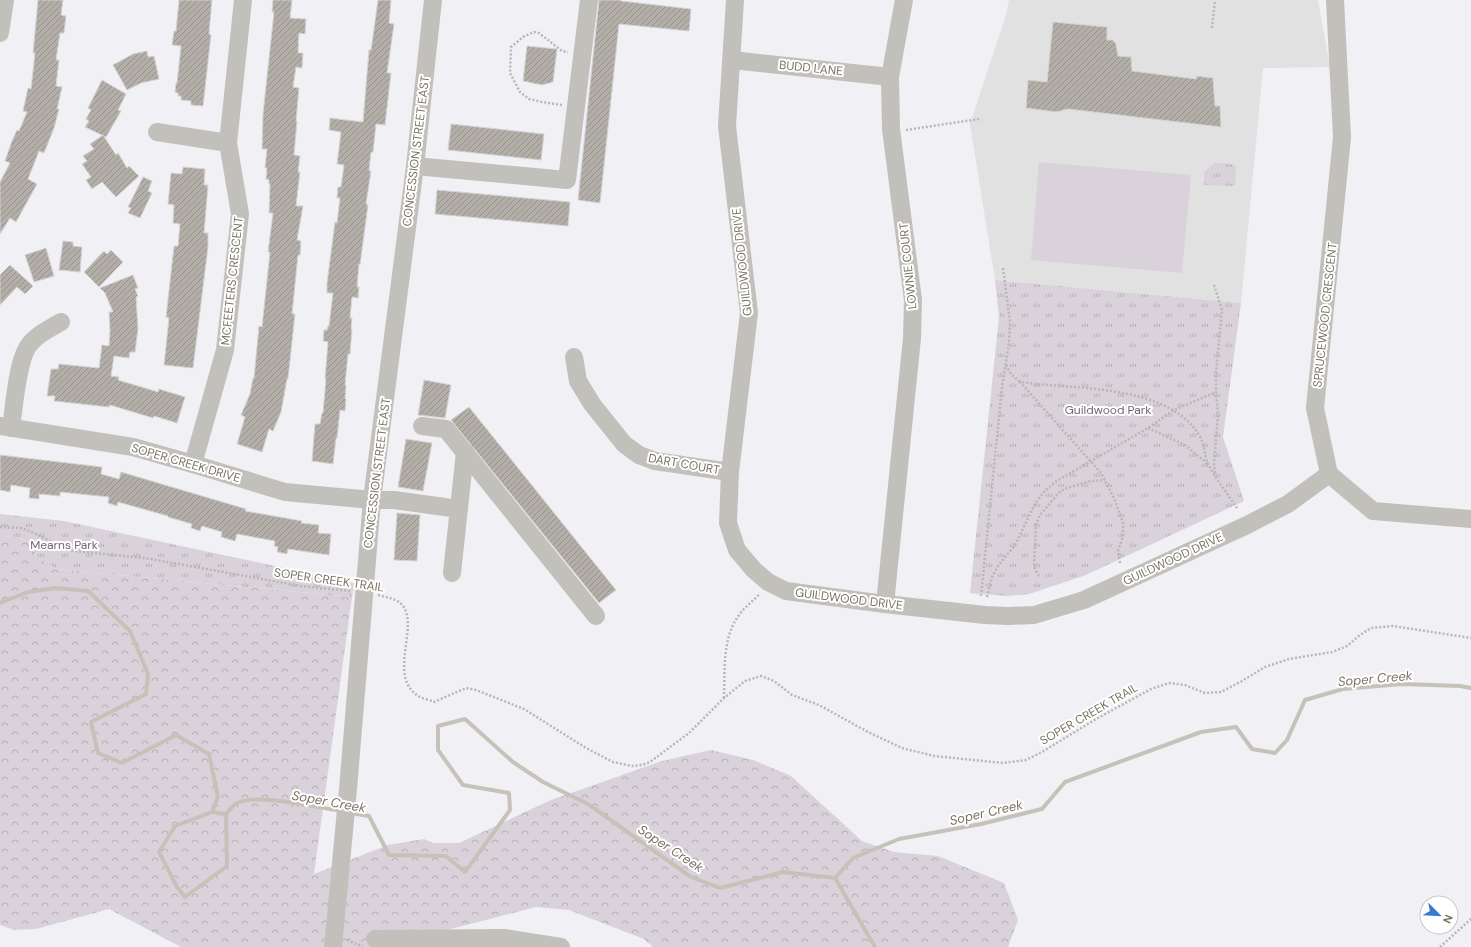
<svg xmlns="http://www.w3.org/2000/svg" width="1471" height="947" viewBox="0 0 1471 947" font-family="'DM Sans',sans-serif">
  <defs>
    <pattern id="forest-crowns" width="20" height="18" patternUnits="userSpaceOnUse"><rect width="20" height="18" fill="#d9d2da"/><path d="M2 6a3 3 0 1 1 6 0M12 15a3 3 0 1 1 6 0" fill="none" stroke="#b5afb4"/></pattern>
    <pattern id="park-tufts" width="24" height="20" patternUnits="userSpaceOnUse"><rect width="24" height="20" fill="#d9d2da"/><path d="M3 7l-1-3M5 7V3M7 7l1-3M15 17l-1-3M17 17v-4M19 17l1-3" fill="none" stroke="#b5afb4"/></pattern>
    <pattern id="building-hatch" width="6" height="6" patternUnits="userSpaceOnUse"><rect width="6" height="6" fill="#b3afa8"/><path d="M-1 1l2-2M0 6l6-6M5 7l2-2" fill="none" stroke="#96938c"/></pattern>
  </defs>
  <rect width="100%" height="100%" fill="#f1f0f4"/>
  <path fill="#e2e1e1" d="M1009,0h309l12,67 -67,1 -22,235 -246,-23 -25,-156 36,-109z"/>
  <path fill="#d9d2da" d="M1039,162l152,13 -9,98 -151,-13z"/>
  <path fill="url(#forest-crowns)" d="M0,536l18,1 14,8 5,11 19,13 296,28 -38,277 74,-29 36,-6 9,4h26l92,-43 111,-39 49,-11 42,10 38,16 71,65 32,11 44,4 66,27 14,37 -10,27h-355l-9,-8 -75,-29 -33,-3 -101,26 -33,14h-221l-72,-38 -73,20 -22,1 -14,-5z"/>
  <g fill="url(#park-tufts)">
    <path d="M1214,163l18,1 4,3 -1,19 -31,-1v-13z"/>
    <path d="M995,280l246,23 -18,134 21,64 -158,74 -57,19 -22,2 -37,-3 29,-276z"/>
    <path d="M0,514l64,7 290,62 -2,14 -296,-28 -19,-13 -5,-11 -13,-8 -19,-1z"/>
  </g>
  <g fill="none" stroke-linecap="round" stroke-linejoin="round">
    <g stroke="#c7c2b9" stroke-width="4">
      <path d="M0,603l28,-11 27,-4 33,3 42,40 18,43 -2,20 -55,28 7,31 24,10 54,-28 33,19 9,43 -6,15 14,2c3,-3 7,-9 11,-11 19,-10 83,5 105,8"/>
      <path d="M212,812l-37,14 -16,26 18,35 8,10 42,-31 -1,-52"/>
      <path d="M351,813l18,3 20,39 57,1 19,16 45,-62 -1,-17 -46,-8 -25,-35v-24l27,-7 48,43 30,20 45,22 103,73 29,11 63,-16 52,6"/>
      <path d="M835,878l18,-20 46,-19 82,-15 61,-15 23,-27 136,-50 35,-5 16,22 23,4 12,-13 18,-40 38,-11 59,-5 58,2 11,2"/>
      <path d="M835,878l40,69"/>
    </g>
  </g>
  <g fill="url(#building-hatch)" stroke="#d4d3d5">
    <path d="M38,0h25l-2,15 5,1 -2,17h-4l-4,27h3l-3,26 6,1 -5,22h2l-5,19 -10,25 -5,-2 -11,28 9,5 -21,38 -6,-4 -10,16v-52l10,-19 -5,-2 7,-20 5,-11 2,1 8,-19 -4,-1 5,-23 3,1 4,-36h-2z"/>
    <path d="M179,0h33l-3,34 2,1 -8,71 -12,-1v-4l-10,-1v-4h-3v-3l-3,-1 1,-9h1l4,-37 -9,-1 2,-14h2z"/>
    <path d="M273,0h19l-2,18 16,1 -1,15 -6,-1 -1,20h5l-1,15 -6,-1 -3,20 6,1 -3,33h1l-3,34 6,1 -2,16h2l-4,34h7l-6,34 4,1 -1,14h-2l-6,59h3l-7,65h-1l-6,33 -8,19 -4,-2 -7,23 -25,-8 8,-27 -4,-2 9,-21 3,-16h1l5,-52 3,1 8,-75h-2l5,-39h-4l1,-29h-1v-4l-3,-1 1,-11h-2l2,-19h-5l1,-35 11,-102h-2z"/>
    <path d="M378,0h13l-2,23 5,1 -7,49h4l-6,52 -9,-1 -3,28h-2l-2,19h2l-5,33 2,1 -8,60 -1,-1 -2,23h2l-1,11 -6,-1 -2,21h2l-1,11h1l-2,25h-2l-3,31h1l-1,14h1l-1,12 -5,-1 -3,28h-1l-3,26 -21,-3 3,-37h5l2,-11h1l3,-34h-1l3,-37 -5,-1 1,-11h3l1,-4h1l4,-33h-6v-10l8,-61 2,1 3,-25h-3l1,-11h3l3,-22 -7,-1 4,-32 -12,-2 1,-12 33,4 6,-72h2z"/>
    <path d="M599,0h22v1l70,8 -2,22 -70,-7 -19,179 -22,-3z"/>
    <path d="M1053,22l54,5v13h6l3,4 2,12 13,1 1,14 64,8 1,-3 16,2 2,28h5l1,21 -153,-18 -12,3 -30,-4 2,-28 19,2z"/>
    <path d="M527,46l30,3 -4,33 -11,3 -19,-4z"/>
    <path d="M147,51l1,6 6,-1 5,23 -18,4 -14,7 -14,-25 20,-11z"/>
    <path d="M102,80l24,14 -8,16 3,1 -15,26 -21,-10 4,-6 -3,-2 5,-9 -3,-2z"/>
    <path d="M451,124l93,10 -3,26 -93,-10z"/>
    <path d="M103,135l13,20 2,-2 9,15 2,-2 10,10 -23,21 -14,-15 -10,7 -6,-9 5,-3 -9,-13 5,-3 -4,-5 11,-7 -4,-5z"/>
    <path d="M183,167l22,2 -1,16h4l-4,48h4v14l-15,121 -29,-3 5,-47 -3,-1 8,-71h4l2,-22 -7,-1 1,-18 -6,-1 3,-31 11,1z"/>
    <path d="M143,177l9,4 -4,10 4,2 -12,25 -12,-5 3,-5 -3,-1z"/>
    <path d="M437,190l133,12 -2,24 -133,-12z"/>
    <path d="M63,241l10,1v4l9,1 -2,25 -21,-2z"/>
    <path d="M46,248l8,28 -20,6 -9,-27z"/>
    <path d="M111,250l12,12 -24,25 -15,-15 20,-21 3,3z"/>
    <path d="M10,265l23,21 -8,8 -8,-7 -17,18v-30z"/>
    <path d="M133,275l5,13 -3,1 3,7 -2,1 2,32 -3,23h-5l-1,6 -15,-2 -3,20 8,1 -1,3 40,12 1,-3 26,8 -8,26 -23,-7 -1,2 -43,-13 -1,2 -55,-6 1,-5h-8l4,-27h7l1,-5 40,4 3,-23 7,1 1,-15 -1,-19h4l-8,-19 -5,-5z"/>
    <path d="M424,380l27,5 -6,33 -27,-3z"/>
    <path d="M469,407l147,183 -17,13 -148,-183z"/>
    <path d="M406,439l26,4 -9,48 -25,-4z"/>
    <path d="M0,455l102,12 -1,7 18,5 2,-7 125,37 -1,2 57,10 -1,2 18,2 -1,8 13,1 -2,21 -41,-6 -1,5 -10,-2 1,-5 -4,-1 1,-5 -38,-7 -2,7 -14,-4 1,-5 -20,-6 -2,5 -9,-3 1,-4 -24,-7v-1l-50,-14 -1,4 -9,-3 1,-6 -49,-5v4l-21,-2v5l-10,-1 1,-10 -19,-3 -1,7 -10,-2z"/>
    <path d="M397,513l23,2 -3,46 -23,-1z"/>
  </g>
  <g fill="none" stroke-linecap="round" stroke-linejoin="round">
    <g stroke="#b8b7b3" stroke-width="2.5" stroke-dasharray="2 2" stroke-linecap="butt">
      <path d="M1212,28l3,-28"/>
      <path d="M562,105l-20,-3 -13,-3 -9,-7 -10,-19 1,-26 12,-10 11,-5 5,1 23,18 6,1"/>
      <path d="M906,130l73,-11"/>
      <path d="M1214,285l8,25 -6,62v20l2,21 -4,51 1,10"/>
      <path d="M1006,365l5,9 9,8"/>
      <path d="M1148,428l37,17 23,19"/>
      <path d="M0,527l21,1 9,3 32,16 12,4 71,7 156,28 49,5"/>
      <path d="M1120,563l-2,-12 5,-15v-13l-9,-25 -13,-25 -81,-91c53,8 147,1 179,53 6,9 5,20 9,29 7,13 20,31 29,44"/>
      <path d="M1039,576l-3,-5 -2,-5 2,-42 4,-9 16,-19 5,-5 6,-3 24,-7 14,-1"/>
      <path d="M378,595c7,2 15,3 21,7 25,19 -15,75 21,95 4,2 10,3 14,5l32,-14 10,2 48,19 62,39 27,14 19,4 10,-1 8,-3 39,-29 35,-35 21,-17 16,-5 13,5 18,14 27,10 49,27 34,16 32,8 69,7 23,-3 16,-8 54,-33 55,-30 18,-6 16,2 20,8 16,-1 21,-11 23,-14 24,-8 43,-7 15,-6 13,-11 11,-7 22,-2 78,12"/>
      <path d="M981,596l21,-209 7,-44 1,-21 -7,-54"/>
      <path d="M987,597l5,-20 6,-11 17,-21 21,-43 8,-10 11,-10 93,-54 26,-18 42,-18"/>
      <path d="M724,698c1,-28 -2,-60 15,-83 6,-9 15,-14 21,-22"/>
      <path d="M348,939l5,4 10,3"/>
      <path d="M1440,947l31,-28"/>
    </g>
    <g stroke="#c2c0bb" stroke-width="18">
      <path d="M735,0l-8,126 22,187 -19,159 -2,51 9,27 17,20 14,12 18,9 99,13 100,11 23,1 26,-1 50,-15 161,-74 43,-22 41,-30"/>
      <path d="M1335,0l7,137 -27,271 14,66 44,37 98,8"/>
      <path d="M0,33l5,-33"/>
      <path d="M732,60l158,17"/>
      <path d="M157,132l71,11"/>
      <path d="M415,166l152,14 22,-180"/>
      <path d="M574,357l4,24 14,23 32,40 15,11 16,6 75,11"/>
      <path d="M0,426l133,21 60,17 92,28 87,8h22l65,9"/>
      <path d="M422,426l24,3 150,187"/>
      <path d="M11,428c3,-20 6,-63 16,-80 7,-12 22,-19 34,-26"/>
      <path d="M193,464l32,-114 15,-136 -12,-71 15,-143"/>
      <path d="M452,573l13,-121"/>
      <path d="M885,604l27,-266 1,-38 -22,-171 -1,-52 14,-77"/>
      <path d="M375,939l129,-1 57,9"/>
      <path d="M333,947l15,-158 24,-289 43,-334 18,-166"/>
    </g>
  </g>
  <g text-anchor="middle" stroke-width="4" stroke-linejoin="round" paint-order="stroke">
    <g font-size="12" fill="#797362" stroke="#fff">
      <text transform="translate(811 68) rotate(6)" y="4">BUDD LANE</text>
      <text transform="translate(416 151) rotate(-83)" y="4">CONCESSION STREET EAST</text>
      <text transform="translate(742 262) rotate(-96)" y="4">GUILDWOOD DRIVE</text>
      <text transform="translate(908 266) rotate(-96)" y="4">LOWNIE COURT</text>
      <text transform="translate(232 281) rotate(-84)" y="4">MCFEETERS CRESCENT</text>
      <text transform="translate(1325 315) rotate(-84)" y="4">SPRUCEWOOD CRESCENT</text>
      <text transform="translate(186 463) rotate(16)" y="4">SOPER CREEK DRIVE</text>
      <text transform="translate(684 464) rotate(10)" y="4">DART COURT</text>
      <text transform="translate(377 473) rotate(-83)" y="4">CONCESSION STREET EAST</text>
      <text transform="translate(1173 559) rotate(-25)" y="4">GUILDWOOD DRIVE</text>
      <text transform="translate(329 580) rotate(8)" y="4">SOPER CREEK TRAIL</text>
      <text transform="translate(849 599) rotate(7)" y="4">GUILDWOOD DRIVE</text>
      <text transform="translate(1089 714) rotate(-30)" y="4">SOPER CREEK TRAIL</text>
    </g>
    <g font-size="12" fill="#766474" stroke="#fff">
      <text x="1108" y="414">Guildwood Park</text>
      <text x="64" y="549">Mearns Park</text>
    </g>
    <g font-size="13" font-style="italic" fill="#7c7162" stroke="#fff">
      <text transform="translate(1375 678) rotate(-5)" y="5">Soper Creek</text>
      <text transform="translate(329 801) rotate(10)" y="5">Soper Creek</text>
      <text transform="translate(986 812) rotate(-13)" y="5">Soper Creek</text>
      <text transform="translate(671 848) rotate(33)" y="5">Soper Creek</text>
    </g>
  </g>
  <g transform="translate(1439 915) rotate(114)"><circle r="19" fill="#ffffff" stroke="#c9c7c0"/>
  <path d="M0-3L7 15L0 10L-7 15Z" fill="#347bd1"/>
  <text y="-6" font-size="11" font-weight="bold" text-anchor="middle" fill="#797362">N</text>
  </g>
</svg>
